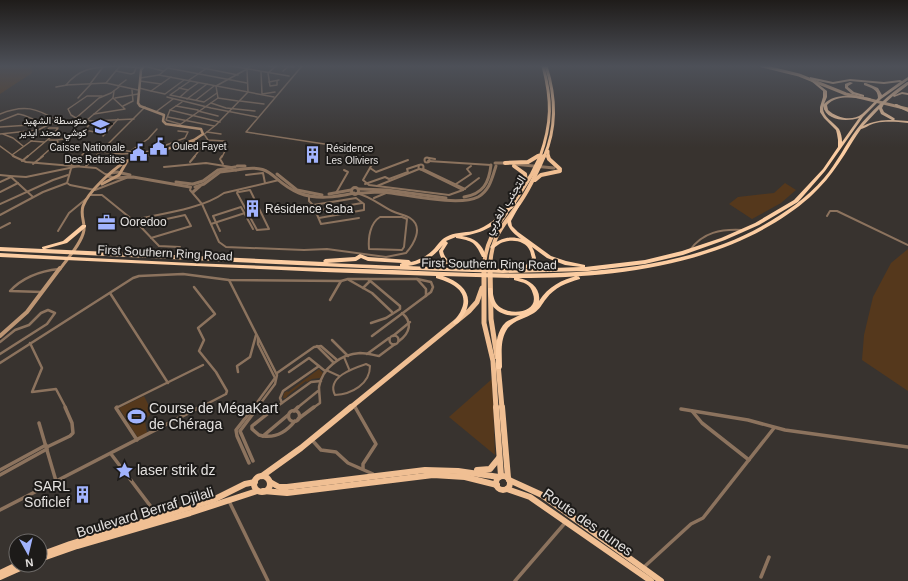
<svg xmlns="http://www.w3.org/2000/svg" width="908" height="581" viewBox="0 0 908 581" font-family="Arial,Vazirmatn,sans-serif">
  <rect width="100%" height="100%" fill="#38332f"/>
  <g fill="#55381c">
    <path d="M0,66h31l1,7 -32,21z"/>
    <path d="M785,183l11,7 -15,13 -29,16 -23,-15 9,-7 36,-4z"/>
    <path d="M908,249v142l-46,-31 2,-25 9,-38 18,-34z"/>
    <path d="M319,369l4,4 -3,5 -8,1 -5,3 -1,-1 -18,14 -2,3h-3l1,-5 3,-2 1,1z"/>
    <path d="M492,379l3,76 -46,-38z"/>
    <path d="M144,396l8,16 -7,9 2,12 -9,5 -19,-30z"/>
  </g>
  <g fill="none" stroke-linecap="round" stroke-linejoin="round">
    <g stroke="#8c735e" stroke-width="2">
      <path d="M344,357l5,12"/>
      <path d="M366,364l4,2c0,18 -18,28 -35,29 -9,-18 19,-27 31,-31z"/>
      <path d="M326,370l13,6"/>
    </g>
    <g stroke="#8c735e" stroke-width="1.5">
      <path d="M116,66c-22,2 -35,1 -50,19l40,-2 32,7"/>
      <path d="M119,66l23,2"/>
      <path d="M144,66l19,5"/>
      <path d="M170,66l-11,9 115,22"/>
      <path d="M193,66l45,9"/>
      <path d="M231,66l58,10"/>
      <path d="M268,66l7,1"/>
      <path d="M276,66l-8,7 2,13 7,-1v-4"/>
      <path d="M284,66l10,1"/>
      <path d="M302,66l-56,66 85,13"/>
      <path d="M168,68l79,15"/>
      <path d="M116,71l15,3 3,-1 2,-5"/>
      <path d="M283,71l6,-5"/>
      <path d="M261,72l1,22 13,-2"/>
      <path d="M140,78l19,-3"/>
      <path d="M189,80l21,-14"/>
      <path d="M140,81l21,3"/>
      <path d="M190,81l-20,14 34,7 13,-9"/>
      <path d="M269,82l10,-2"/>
      <path d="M106,83l14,-17"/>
      <path d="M90,84l13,-17"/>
      <path d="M118,86l8,-6"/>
      <path d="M56,87l11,-2"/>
      <path d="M119,87l-8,6 -12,5 -23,20 16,3 42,-2"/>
      <path d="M139,88l12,3 20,-14"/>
      <path d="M179,88l9,2 10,-7"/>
      <path d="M151,91l14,3 19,-14"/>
      <path d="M167,97l44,11 46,9"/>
      <path d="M180,97l8,-7"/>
      <path d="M78,98l13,-14"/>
      <path d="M115,98l23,-4"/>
      <path d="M187,99l20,-15"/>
      <path d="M196,100l18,-14"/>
      <path d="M238,101l-20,-3 -2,-12 31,-17"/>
      <path d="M240,101l24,3"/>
      <path d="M211,103l15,5 29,3"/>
      <path d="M123,106l10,-5 -1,-11"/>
      <path d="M176,106l22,4"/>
      <path d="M170,110l50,12"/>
      <path d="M157,111l16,-12"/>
      <path d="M198,111l20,5"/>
      <path d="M0,114c24,-10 37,-6 58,7 -13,10 -26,-6 -40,-7l-18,7"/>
      <path d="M94,114l31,-5 -12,-11"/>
      <path d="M168,117l46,9"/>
      <path d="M76,118l-5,-3 -3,-6 19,-13h15"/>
      <path d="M87,120l26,-22 1,-7"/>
      <path d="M92,121l-7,9 19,4"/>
      <path d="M180,124l-14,-4 4,-10 12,-8"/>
      <path d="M178,126l40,-28"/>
      <path d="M0,127l44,-3"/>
      <path d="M26,132l7,2 4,-3"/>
      <path d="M207,132l14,2"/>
      <path d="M0,134l38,-4 10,-5"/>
      <path d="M3,134l10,4 10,8"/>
      <path d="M204,134l4,6 17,1"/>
      <path d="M203,135l13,-10 32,-33 -1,-23 3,-3"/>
      <path d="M103,136l15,-17"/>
      <path d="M57,140l14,-2"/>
      <path d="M31,141l13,1"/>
      <path d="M190,141l14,3 -10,13"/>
      <path d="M0,146l15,11"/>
      <path d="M105,147l34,6 11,-2 35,-13 3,-6 -10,-1"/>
      <path d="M132,150l16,-11 9,-10"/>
      <path d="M101,152l21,2 15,-1"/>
      <path d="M12,155l37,-27h9l-6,8 -25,21"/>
      <path d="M41,157l17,-15 -1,-2h-8"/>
      <path d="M80,157l4,-4"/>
      <path d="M95,157l50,-50"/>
      <path d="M222,157l3,-6"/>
    </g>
    <g stroke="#8c735e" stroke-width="2">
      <path d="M13,156l13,6 70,6 9,6 5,1"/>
      <path d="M81,156l-9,9 -5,18 3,2 25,5 31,-12"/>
      <path d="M222,156l-2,3 3,5"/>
      <circle cx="427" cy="160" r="2.5"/>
      <path d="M429,158l6,1"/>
      <path d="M22,161l6,-5"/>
      <path d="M374,161l-11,19 6,5 80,10 14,-5 16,-12"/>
      <path d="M428,161l63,4"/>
      <path d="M190,162l5,-6"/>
      <path d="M33,164l10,-8"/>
      <circle cx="421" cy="167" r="2.5"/>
      <path d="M86,166l10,-10"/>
      <path d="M164,167l42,-4 25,4"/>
      <path d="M370,168l6,4 32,-12"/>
      <path d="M420,169l43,21"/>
      <path d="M423,169l42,20"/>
      <path d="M0,175l10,1 23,21"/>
      <path d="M246,175l17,-2 2,10"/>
      <path d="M10,176l16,1 53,-11"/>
      <path d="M0,182l11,-5"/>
      <path d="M365,184l20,-7 4,2 19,-7 -1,-3 12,-4"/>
      <path d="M456,184l15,-10 -4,-5 4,-3"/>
      <path d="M377,186l42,-17"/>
      <path d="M191,187l-1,3 12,14 17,38 7,5 78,3 23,-1 59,8 20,-4c8,-9 18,-26 4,-35 -5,-3 -12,-4 -18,-7 -12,-6 -22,-15 -36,-18"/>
      <path d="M238,190l-1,3 20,37 12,-1 -19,-39 -11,2"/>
      <path d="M0,192l18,-9"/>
      <path d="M336,193l12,-21 -4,-2"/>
      <path d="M89,195h13l37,30 20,21 21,1"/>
      <path d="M309,196v5l4,4"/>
      <path d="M374,198l12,-5"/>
      <path d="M0,204l53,-24 15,-5"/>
      <path d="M316,211l46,-8"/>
      <path d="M0,215l43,-23 24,-9"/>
      <path d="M827,216l3,-5h7l71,34"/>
      <path d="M380,217h22l5,2 -3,28 -2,3 -33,-1c-1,-11 1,-26 11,-32z"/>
      <path d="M319,218l45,-8v-6l-8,-6 -43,7 8,19 38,-6"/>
      <path d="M133,220c27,-6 69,-11 91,-27l55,-13"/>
      <path d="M211,224l34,-11"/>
      <path d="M139,225l46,-10 6,11 -40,12"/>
      <path d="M0,228l10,-5"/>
      <path d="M58,231l11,-18 17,-14"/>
      <path d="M220,231l-7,-15 28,-9 12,22"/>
      <path d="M690,250c13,-18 31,-21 52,-20"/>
    </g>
    <g stroke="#8c735e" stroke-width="2.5">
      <path d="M368,279l32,27v3l-14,9 -15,5"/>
      <path d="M417,279l9,10v7"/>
      <path d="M229,280l48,95 -2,9 -18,24"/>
      <path d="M349,280l23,13 20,19"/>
      <path d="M194,287l21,27 -17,14 6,12 -5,11 17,21 11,19 -1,3 -27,14"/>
      <path d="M363,288l7,-7"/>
      <path d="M42,292l-32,-1c13,-14 30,-20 49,-22"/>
      <path d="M110,293l58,90"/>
      <path d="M330,300l11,-19"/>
      <circle cx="394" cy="340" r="4.5"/>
      <path d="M393,336l17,-14"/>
      <path d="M332,340l16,16"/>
      <path d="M399,341c11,-8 14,-19 3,-28"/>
      <path d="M0,342l15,-12 14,-5 12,-12 7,-3 7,3 -8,11 -47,30"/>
      <path d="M30,343l12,25 -10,24 24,-3 10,19"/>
      <path d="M317,346l17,17"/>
      <path d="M367,354l22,-16"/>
      <path d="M0,363l133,-85 6,-2 44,-2 46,6 112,1 7,-2h69l14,3 2,5 -2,5 -59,44"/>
      <path d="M238,372l-1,-6 13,-9 6,-22"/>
      <path d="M289,372l20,-14 16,13"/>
      <path d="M277,373l37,-26 7,-1 16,14"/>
      <path d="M282,403l-2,-5 3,-7 36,-25"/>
      <path d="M354,405l2,3"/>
      <path d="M116,408l87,-43"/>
      <path d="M253,408l22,-30 -17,-34v-6"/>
      <path d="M275,408l36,-26 10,-1"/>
      <path d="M297,408l21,-17"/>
      <path d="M313,408l7,-5c0,-5 -1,-11 -1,-16 3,-19 22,-33 41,-34 7,0 13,2 19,3l16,-12"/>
    </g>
    <g stroke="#8c735e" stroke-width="3.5">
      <path d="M117,407l-1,1 21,32"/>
      <path d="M355,407l21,37 -13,20v5"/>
      <path d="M681,409l67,11 37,10 123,17"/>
      <circle cx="294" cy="416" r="5.5"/>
      <path d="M294,411l4,-4"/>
      <path d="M692,411l10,12 47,37"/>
      <path d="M288,415l-25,21c13,2 24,-5 32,-15"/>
      <path d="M298,419l16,-12"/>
      <path d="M39,423l17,58"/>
      <path d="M263,436l-4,-1 -7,-6v-3l24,-19"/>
      <path d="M312,440l9,10 15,2 12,11 25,11"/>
      <path d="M47,447l23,-11 3,-3 -1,-10 -7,-16"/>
      <path d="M111,454l47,62"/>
      <path d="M253,461l-13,-30 18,-24"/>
      <path d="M249,463l-12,-27 -1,-6 18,-23"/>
      <path d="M0,470l46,-25"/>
      <path d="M0,475l47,-26"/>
      <path d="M229,501l39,80"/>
      <path d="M0,510l200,-103"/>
      <path d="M644,567l47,-43 12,-6 71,-90"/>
      <path d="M761,577l8,-20"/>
      <path d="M515,581l50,-58"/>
    </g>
    <g stroke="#8c735e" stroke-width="3">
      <path d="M495,163h12"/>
      <path d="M513,164l41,4"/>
      <path d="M237,166h8"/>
      <path d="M236,170c40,-8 33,11 63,23 18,7 37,4 55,0"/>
      <path d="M111,173l6,-1 13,3"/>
      <path d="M277,174l20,16 25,5"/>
      <path d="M108,176l5,2 20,-1 57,10"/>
      <path d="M176,182l16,2"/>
      <path d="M193,184l10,-3 15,-11 17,-3"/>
      <path d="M195,187l9,-3 16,-12 16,-2"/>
      <circle cx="355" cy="191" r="3.5"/>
      <path d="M359,189l28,1 59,8"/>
      <path d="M193,192l7,-6"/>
      <path d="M358,193c8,0 17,-1 25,-1 22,2 75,15 95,5 12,-7 14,-19 18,-31"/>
      <path d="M329,194l22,-4"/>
      <path d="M464,197c19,-3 25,-14 27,-32"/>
    </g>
    <path stroke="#bd9674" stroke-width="2.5" d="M143,157l51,-17 9,-6 -2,-5 -35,-5 -3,-3 1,-6 -24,-9 -2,-3 3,-33 3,-4"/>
    <g stroke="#bd9674" stroke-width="3">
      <path d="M102,184l17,-9 7,-12"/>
      <path d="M60,269c7,-10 22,-26 24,-39 1,-8 -4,-15 -1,-24 5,-14 29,-36 42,-44 6,-3 14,-4 21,-6"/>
    </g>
    <path stroke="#bd9674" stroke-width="4" d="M0,336l27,-24 33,-44"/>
    <g stroke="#f0bf93" stroke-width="3">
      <path d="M762,66l37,9 47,19 62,15"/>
      <path d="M537,157l2,-2"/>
      <path d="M540,157c12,-34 12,-57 3,-91"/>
      <path d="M544,157c13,-30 12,-60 2,-91"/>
      <path d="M548,157v-6"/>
    </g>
    <g stroke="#f0bf93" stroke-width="4">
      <path d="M548,156l1,3 11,10"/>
      <path d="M505,163l23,-1 10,-6"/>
      <path d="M514,166l11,8 1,8"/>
      <path d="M535,180l6,-5 19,-4"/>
      <path d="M511,207l21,-33 9,-18"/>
      <path d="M484,269c0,-21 9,-39 22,-56"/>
      <path d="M490,269c1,-34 12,-41 30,-67 10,-14 17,-30 24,-46"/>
    </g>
    <g stroke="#f0bf93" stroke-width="5">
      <path d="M484,268v55l9,38 3,47"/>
      <path d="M490,268l1,51 6,38"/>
      <path d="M498,364l4,44"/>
      <path d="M350,408l119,-97 8,-9 5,-14"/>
    </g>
    <g stroke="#f0bf93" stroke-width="6">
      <path d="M496,407l5,69"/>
      <path d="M502,407l6,71"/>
      <path d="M477,470l13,-1 9,-11"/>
      <path d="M262,476l39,-28 50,-41"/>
      <circle cx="503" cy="483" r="7"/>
      <circle cx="262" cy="484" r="8"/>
      <path d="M509,480l33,15 119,86"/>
      <path d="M270,482l9,5h8l138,-17 33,1 41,6"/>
      <path d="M507,489l23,8 121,84"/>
      <path d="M263,491l24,2 146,-18 32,2 32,8"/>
      <path d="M40,555l30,-11 143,-44 32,-16 10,-2"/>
      <path d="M40,559l37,-13 113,-33 67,-22"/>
      <path d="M0,573l17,-8"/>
      <path d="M0,577l27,-12"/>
    </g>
    <g fill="#fccda2" fill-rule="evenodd">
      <path d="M810,77l23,5 17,-3 34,3 16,-2 2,1 6,-4v3l-27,19 -18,18 -38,54 -27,31 -39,23 -34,15 -42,15 -38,9 -57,7 -85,2 -119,-4 -384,-18v-4l43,2 -1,-1v-1l21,-6 19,-16h4v2l-19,16 -22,6 279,13 -1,-1 2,-2 30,-2 5,-3 8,3 41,3 2,2c8,-2 16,-6 22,-12 4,-4 7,-10 13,-13 8,-5 18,-4 27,-6 16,-4 29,-17 39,-29h4v2c-17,18 -28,29 -54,32 13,2 20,8 24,20v1h-4c-7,-15 -9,-16 -26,-19v-1l-10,4 2,2 -5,8c2,9 9,13 18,16v1l56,1v-1l9,-3 6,-7c-1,-2 -1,-5 -2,-7 -4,-10 -17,-12 -26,-9 -5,1 -8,5 -12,7l-2,-2c8,-8 20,-12 31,-8 -7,-5 -13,-10 -14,-18l10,-18 2,-1 2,1 -10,18 1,5 6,6 33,24 15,5 19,4v2l60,-7 37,-9 39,-13 34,-15 39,-23 29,-31 15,-22v-7l-1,-6 -1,-4 -12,-12 -4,-6v-5l3,-10v-6l-12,-10 -1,-1 2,-1h-2zM813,80l20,4 17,-3 34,3 16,-2 -18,13 -4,-7 -12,-5h-2v2c7,3 14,4 14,13 -5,5 -10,11 -16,16 -10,8 -25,4 -34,-4l-1,-5c11,-11 28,-7 42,-5l2,-1 -1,-1c-15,-2 -34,-6 -46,6l3,-7v-6zM823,106c3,15 24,16 36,12l-17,24c0,-5 -1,-9 -3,-13 -6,-8 -17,-12 -16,-23zM443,245l-4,6c1,8 6,13 14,17l-45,-2c17,-3 24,-8 35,-21zM532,247l15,11 18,7 16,2 -56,2 5,-2 6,-9 -2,-7zM361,258l7,3 34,2 -2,1v2l-73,-3 29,-2z"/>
      <path d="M850,82l3,1 -5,3v1l6,5 10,3v2l-12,-3 -7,-6v-4z"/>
      <path d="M907,82h1v3l-13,10 7,-3 6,1v2l-6,-1 -8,3 -1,-1 -9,8 -2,4 2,4 10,6 1,1 -1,1 14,1v2c-11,-1 -22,-2 -32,0 -6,1 -10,5 -15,6 -6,8 -11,17 -16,25 -8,12 -16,24 -26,34 -12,13 -27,24 -43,34 -75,46 -170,56 -257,56 11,2 22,10 20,23 9,-14 23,-22 39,-25l2,2v1c-14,4 -25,8 -34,20 -4,5 -6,10 -12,14 -9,6 -22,7 -28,18 -6,11 -4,24 -4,36l-1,2h-4l-1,-2c0,-15 -2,-34 10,-45 5,-3 10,-5 14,-7 -10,2 -22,-1 -28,-10 -3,-5 -4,-11 -4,-16v-1h4c1,4 1,10 4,15 9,14 44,11 37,-9 -3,-11 -9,-11 -19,-14v-2l-71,-2c21,7 34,22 18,43 -2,3 -3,5 -7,5l-1,-2c3,-4 7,-8 9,-14 7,-18 -12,-26 -26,-30v-2l-112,-4 -324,-15v-4c121,7 242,13 363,16 91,3 183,10 274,-3 44,-7 86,-18 125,-40 23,-13 45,-28 62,-48 13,-15 21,-33 33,-49 14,-18 31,-34 50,-47zM879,109l2,5 11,6c-10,0 -19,1 -29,6z"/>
      <path d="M895,104h2l11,6v2l-13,-6z"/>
    </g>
  </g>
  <linearGradient id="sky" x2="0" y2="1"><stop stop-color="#1f1c1a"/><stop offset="0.45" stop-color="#4d5058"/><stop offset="1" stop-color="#4d5058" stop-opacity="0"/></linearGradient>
  <rect width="908" height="147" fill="url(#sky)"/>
  <defs>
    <symbol id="school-bare" viewBox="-9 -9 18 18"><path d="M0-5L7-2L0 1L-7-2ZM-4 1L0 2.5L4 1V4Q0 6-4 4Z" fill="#a1b3fd" stroke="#1d1b19" stroke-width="2.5" paint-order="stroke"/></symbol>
    <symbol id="civic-bare" viewBox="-9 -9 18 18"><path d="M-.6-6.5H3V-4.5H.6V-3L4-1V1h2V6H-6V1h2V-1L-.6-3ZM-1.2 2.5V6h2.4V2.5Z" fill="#a1b3fd" stroke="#1d1b19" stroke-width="2.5" paint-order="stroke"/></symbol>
    <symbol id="building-bare" viewBox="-9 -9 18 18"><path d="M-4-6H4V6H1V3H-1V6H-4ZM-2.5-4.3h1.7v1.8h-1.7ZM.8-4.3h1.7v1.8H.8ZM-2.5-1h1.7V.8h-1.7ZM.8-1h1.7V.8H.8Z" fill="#a1b3fd" stroke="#1d1b19" stroke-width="2.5" paint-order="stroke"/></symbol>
    <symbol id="office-bare" viewBox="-9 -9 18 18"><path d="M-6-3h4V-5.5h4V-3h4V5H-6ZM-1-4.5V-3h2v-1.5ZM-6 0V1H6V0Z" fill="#a1b3fd" stroke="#1d1b19" stroke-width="2.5" paint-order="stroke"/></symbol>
    <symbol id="stadium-bare" viewBox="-9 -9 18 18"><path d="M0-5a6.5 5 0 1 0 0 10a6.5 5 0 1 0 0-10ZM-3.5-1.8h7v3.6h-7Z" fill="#a1b3fd" stroke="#1d1b19" stroke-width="2.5" paint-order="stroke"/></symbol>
    <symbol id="sight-bare" viewBox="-9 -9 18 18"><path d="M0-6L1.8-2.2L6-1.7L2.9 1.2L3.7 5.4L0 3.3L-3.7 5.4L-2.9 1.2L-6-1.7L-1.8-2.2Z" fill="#a1b3fd" stroke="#1d1b19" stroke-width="2.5" paint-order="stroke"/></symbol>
  </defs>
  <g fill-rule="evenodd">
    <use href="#school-bare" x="88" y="114" width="25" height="25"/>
    <use href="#civic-bare" x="146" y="134" width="25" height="25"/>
    <use href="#civic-bare" x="126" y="140" width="25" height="25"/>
    <use href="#building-bare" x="300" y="142" width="25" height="25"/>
    <use href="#building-bare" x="240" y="196" width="25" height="25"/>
    <use href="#office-bare" x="94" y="210" width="25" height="25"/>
    <use href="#stadium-bare" x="124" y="404" width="25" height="25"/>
    <use href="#sight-bare" x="112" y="458" width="25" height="25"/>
    <use href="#building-bare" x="70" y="482" width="25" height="25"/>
  </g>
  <g text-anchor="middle" stroke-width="4" stroke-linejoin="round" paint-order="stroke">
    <g font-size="10" fill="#e4e1df" stroke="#1d1b19" text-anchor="end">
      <text x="87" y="124">متوسطة الشهيد<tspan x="87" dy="12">كوشي محند ايدير</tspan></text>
      <text x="172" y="150" text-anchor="start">Ouled Fayet</text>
      <text x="125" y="151">Caisse Nationale<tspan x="125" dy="12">Des Retraites</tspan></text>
      <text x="326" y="152" text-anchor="start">Résidence<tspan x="326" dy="12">Les Oliviers</tspan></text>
    </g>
    <g font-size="12" fill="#e4e1df" stroke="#1d1b19">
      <text transform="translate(505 205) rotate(-58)" y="4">التجنب الغربي</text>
      <text transform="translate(165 253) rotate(3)" y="4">First Southern Ring Road</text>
      <text transform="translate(489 264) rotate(1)" y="4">First Southern Ring Road</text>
    </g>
    <g font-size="12" fill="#e4e1df" stroke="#1d1b19" text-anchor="start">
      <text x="265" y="213">Résidence Saba</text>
      <text x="120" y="226">Ooredoo</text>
    </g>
    <g font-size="14" fill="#e4e1df" stroke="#1d1b19" text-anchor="start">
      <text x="149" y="413">Course de MégaKart<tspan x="149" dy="16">de Chéraga</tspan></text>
      <text x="137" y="475">laser strik dz</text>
      <text x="70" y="491" text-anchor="end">SARL<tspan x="70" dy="16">Soficlef</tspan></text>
    </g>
    <g font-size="14" fill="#e4e1df" stroke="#1d1b19">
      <text transform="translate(145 512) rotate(-17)" y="5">Boulevard Berraf Djilali</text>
      <text transform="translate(588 522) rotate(35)" y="5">Route des dunes</text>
    </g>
  </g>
  <g transform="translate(28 553) rotate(172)"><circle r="19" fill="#1d1b19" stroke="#6d6a68"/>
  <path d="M0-3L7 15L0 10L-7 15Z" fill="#a1b3fd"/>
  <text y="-6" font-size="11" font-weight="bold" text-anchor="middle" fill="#e4e1df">N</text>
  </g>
</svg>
